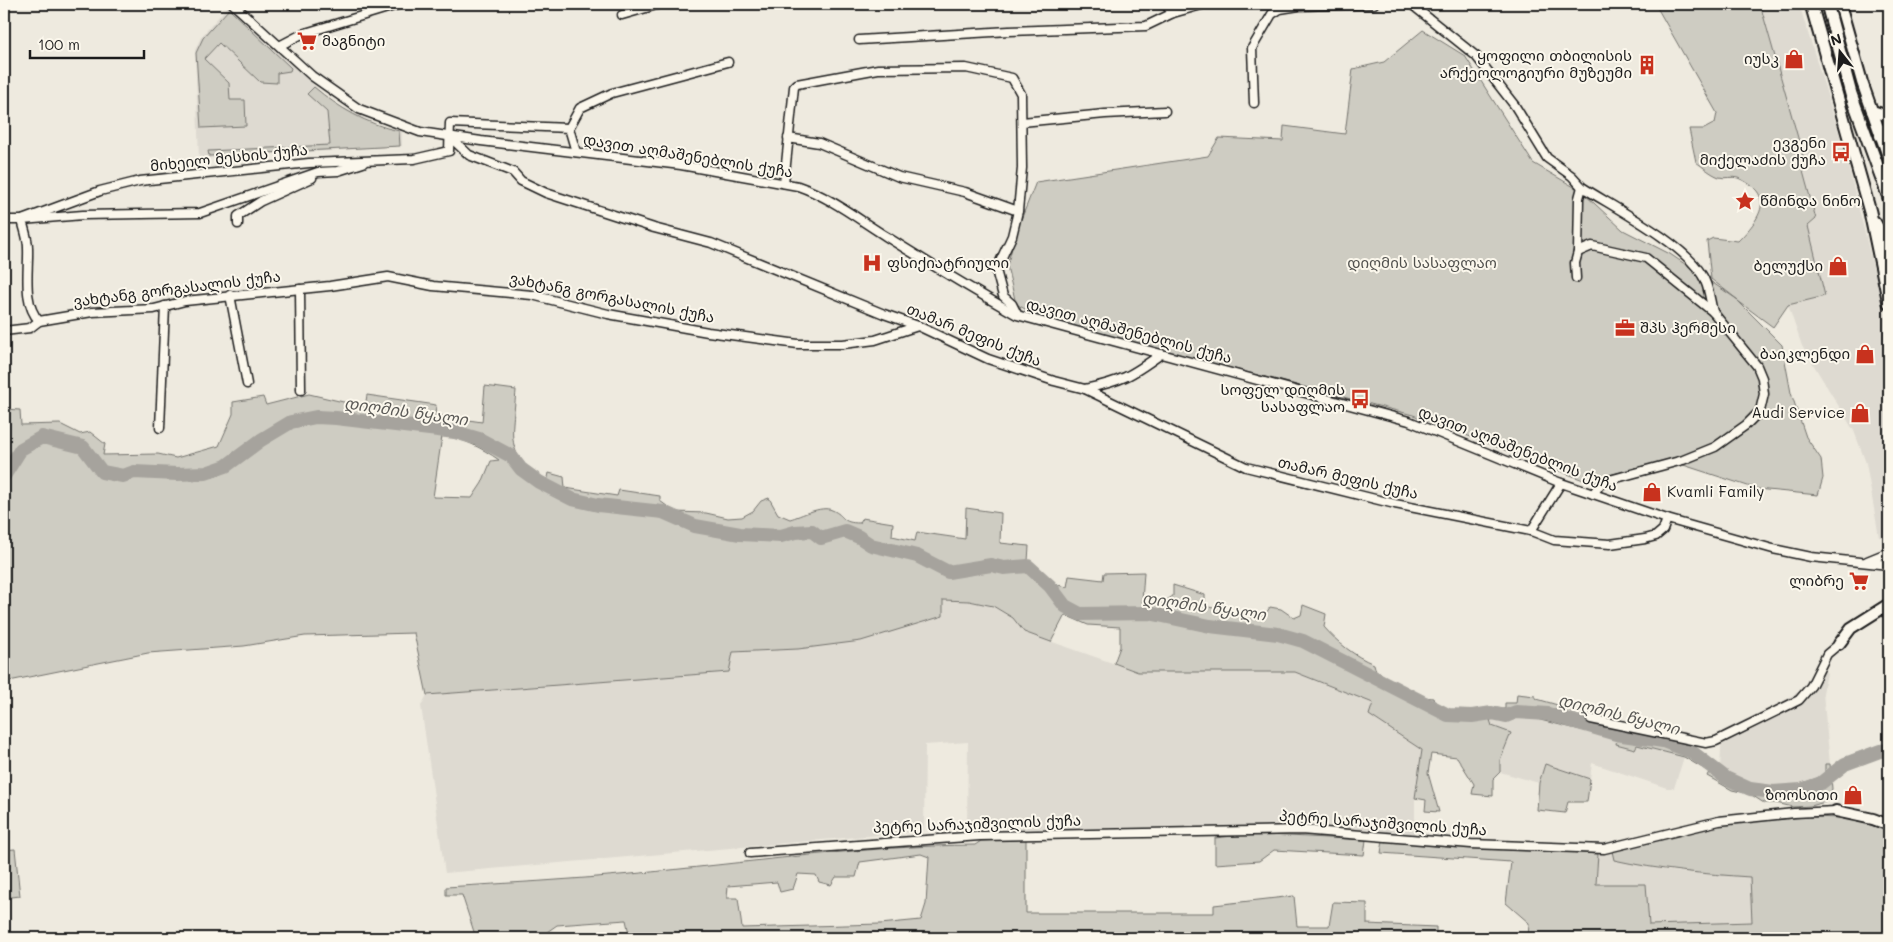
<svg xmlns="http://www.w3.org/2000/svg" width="1893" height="942" viewBox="0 0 1893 942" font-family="Mali,'Noto Sans Georgian',sans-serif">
  <rect width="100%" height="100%" fill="#eeeadf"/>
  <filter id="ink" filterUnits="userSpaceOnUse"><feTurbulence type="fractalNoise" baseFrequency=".02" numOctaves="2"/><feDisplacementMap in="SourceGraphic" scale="10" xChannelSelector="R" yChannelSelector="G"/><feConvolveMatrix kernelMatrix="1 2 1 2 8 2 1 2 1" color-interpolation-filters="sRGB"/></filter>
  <g filter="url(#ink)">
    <g fill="#dedad1">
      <path d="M1760,4h39l45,145 45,181v207h-10l-13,-74 -12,-32 -52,-85 -14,-41 37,-9 -17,-70 8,-7 -15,-56 3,-4z"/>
      <path d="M228,6l103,95 49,25 22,5v15l-203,13 -4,-109 6,-13z"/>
      <path d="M943,600l26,1 24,5 20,12 11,14 114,40h157l79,31 -4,12 53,35 -8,48v37l-118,-8 -330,2 1,-87 -43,3 -1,86 -479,42 -24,-167 6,-11 302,-23 3,-20 66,-3 144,-33z"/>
      <path d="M1817,666l10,7 -4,20 7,71h-5v8l-2,4 -35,12 -46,-6 -22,-12 2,-39 55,-26 24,-15z"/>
      <path d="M1524,716l93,23 -1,5 19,5 2,-4 47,12 -10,31h-7l-75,-25 -2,16 -45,-15 -6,19 -39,-11v-12l11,-27 -20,-7 -1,-6z"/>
      <path d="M1612,851l3,9 15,3 41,8 79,6 2,45 -104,3 -52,-41 2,-30z"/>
    </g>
    <g fill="#ceccc2" stroke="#75746f" fill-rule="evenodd">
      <path d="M1655,4h105l44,155 -3,5 15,55 -8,7 17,70 -37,9 -15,22 -35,-26 44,44 9,48 15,44 15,22 2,19 -5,17 -61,-6 -89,-29 -82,21 -173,-66 -291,-75 -88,-26 -18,-10 -9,-38 10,-36 19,-48 172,-26 11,-18 64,3 1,-15 61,8 8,-65 31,-7 39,-32 42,26 68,107 48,28 42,39 47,24 68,46 -27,-21 -4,-38 6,-3 25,3c22,-22 39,-46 0,-63 -6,-2 -13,1 -19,-1 -8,-3 -16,-10 -23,-15l-7,-33h15l11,-6 2,-10z"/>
      <path d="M229,9l62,59 -1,3 -13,2v10l-17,-1 -41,-39 -15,16 25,24 1,17h15l1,26 -45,2 -5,-75 7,-15z"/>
      <path d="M314,87c25,21 52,37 85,44l1,15 -191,10 -1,-5 122,-6 -3,-33 -20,-18z"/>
      <path d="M485,386l31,4c-3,46 -14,64 31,92l2,-9 15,4 1,11 52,8 2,-6 41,6v5l15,11 31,1 22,5 14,-1 11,-6 8,-10 8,-3 9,16 12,5c11,-3 31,-14 42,-9 14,6 8,13 28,13l2,-5 31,5 -1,13 23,5 2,-9 48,7 1,-31 35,5 -1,30 29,3 -1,15 30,24 9,2 2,-11 34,4 1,-7 40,-1 -2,30 17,3 14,-9v-11l32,10v11c18,4 42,15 60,9l5,-8 11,2 13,9 7,-3 2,-10 23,9 -2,13c14,16 30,29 50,37l2,8 48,25 9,1 2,7c27,13 43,3 70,4v-6h11l1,-9 18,2 2,3 41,12 9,9 100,22 -1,4 43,30h5l8,6 46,6 35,-12 2,-4v-8h5l2,25 -4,8 -3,5 -14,4 -18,1 -17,-4h-12l-14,-9 -18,-4 -25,-14 2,-4 -25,-15 -47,-12 -2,4 -19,-5 1,-5 -93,-23 -34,4 2,6 19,7 -11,27v12l-7,7v17l-21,-2 2,-10 -17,-27 -26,-3 -3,19 11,39 -14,-1 1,-11 -11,-2 7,-48 -53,-35 4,-12 -78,-31h-157l-24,-9 6,-16v-20l-32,-2 -23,-10 -14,27 -27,-10 -11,-14 -20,-12 -24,-5 -26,-1v16l-82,25 -63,8 -65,3 -4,20 -302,23 -13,-62 -109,3 -61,10 -96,7 -144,29v-273l16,1 1,15 39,-1 20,10 10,-2 15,12 -2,11 55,-1 18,4 43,-12 14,-32v-12l30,-5 3,8 43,-11 56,13 2,-12 69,10 -1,10 47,7zM442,436c21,2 40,12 57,24l-8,1 -9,22 -10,15 -39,-1z"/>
      <path d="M1545,764l45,15 -3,23h-19l-3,11 -28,-3 2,-27z"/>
      <path d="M1806,817l39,1 44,12v102l-101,6h-260l1,-15 -23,-20 5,-41 -130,-9 2,-12 215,13 -2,30h50l3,41 103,-3 -2,-45c-46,-3 -91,-7 -136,-17l-2,-9 102,-26z"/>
      <path d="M1250,834l116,6 -2,15 -90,-5 -15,11 -44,3v-26z"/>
      <path d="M1026,839v74h188v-8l80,-9 3,30h32l4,-24 34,1v21l69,3v8l35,3h-841l-4,-18 -69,5 -10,7 4,6h-75l-14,-43h-16v-8c62,-4 124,-7 185,-13 115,-11 229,-28 344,-29l6,-4zM921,854l8,3 -3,47 -5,16 -41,4 -138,4 -4,-30h-11l1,-12 49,-4 3,10 13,-3 5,-15 18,1 3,7 12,3 5,-8h20l4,-15z"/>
      <path d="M15,849l5,47 -16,2v-48z"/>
    </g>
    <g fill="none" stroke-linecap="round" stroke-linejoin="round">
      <path stroke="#a6a39d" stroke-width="14" d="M4,476l17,-27 21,-12 41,10 19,25 21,4 11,-4 43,2 29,-1 20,-7 35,-26 30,-18 25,-5 20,1 119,14 24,7 32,17 10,13 18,13 33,17 26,6 65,7 32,14 45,8 41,2 14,-4 17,-1 9,7 24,-7 14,6 12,8 46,11 31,16 43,-7 13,3 24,-2 22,20 15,20 15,8 69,-1 61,13 68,8 25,7 145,74 24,1 20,-3 14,3 10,-4 32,2 68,20 47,7 29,11 34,26 24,11 23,3 28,-2 20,-7 24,-19 35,-13 9,-1"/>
      <defs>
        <g id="minor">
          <path d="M233,4l79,72 47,33 61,23 61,9 200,24 117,21c32,11 60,33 89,51 43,27 86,53 130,78l392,106 152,62 106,36 106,30 38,8 78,8"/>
          <path d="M1165,4l8,9"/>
          <path d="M1411,4l65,52 39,50 32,52 25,18 10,11c33,21 101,56 120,88 7,10 8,26 11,37"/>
          <path d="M622,15l38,-11"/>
          <path d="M859,40l150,-9 137,-5 27,-13 32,-9"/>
          <path d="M281,45l21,-11 99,-30"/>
          <path d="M1254,103l-2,-55 20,-34 8,-5 19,-3 75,-2"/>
          <path d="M1022,122l83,-8 60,-3"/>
          <path d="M450,137l19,18 44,17 8,9 25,12 108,35 57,15 173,71 34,12 70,33 66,22 31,8 161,78 149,37 136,27 23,9 56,4 35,-5 11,-3 7,-6 4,-11"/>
          <path d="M788,138l31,5 80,34 66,15 53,19"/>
          <path d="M576,152l-7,-24 11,-20 32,-15 116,-31"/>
          <path d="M784,183l10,-96 3,-3 81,-15 88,-1 46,10 9,16 1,74 -4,43 -6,25 -16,34 7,26 9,8 5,10"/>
          <path d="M4,220h18l78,-29 40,-10 169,-18 105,-4 35,-8 1,-28 119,5"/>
          <path d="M238,224v-8l23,-15 51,-23"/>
          <path d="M1578,252l1,-54 3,-11"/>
          <path d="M1576,278l-1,-15 3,-11 14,-6 54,12 67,54 44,54 5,12 2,16 -4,17 -14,14 -31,22 -32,13 -81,22 -9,12"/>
          <path d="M300,289l1,101"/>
          <path d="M230,295l17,89"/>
          <path d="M39,321c-17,-18 -10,-51 -11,-73 0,-10 -4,-19 -6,-28l61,-5 117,-2 118,-41 20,-1 25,-8"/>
          <path d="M4,331l26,-3 9,-7 53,-9 62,-3 31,-8 145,-15 58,-9 45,9 99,9 76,19 100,18 90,12h45l32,-4 43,-14"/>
          <path d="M1085,389c37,-8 46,-13 76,-35"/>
          <path d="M160,428l5,-122"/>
          <path d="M1531,531l30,-48"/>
          <path d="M1867,561l22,-9"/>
          <path d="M1591,719l115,24 10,-2 83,-41 12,-14 16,-32 12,-10"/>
          <path d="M750,853l230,-17 321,-6 170,14 133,5 115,-28 75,-8 42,-2"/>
        </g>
        <g id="major">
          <path d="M1840,4l22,78 27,77"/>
          <path d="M1872,111l17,5"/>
          <path d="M1880,136l9,-11"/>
          <path d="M1875,222l14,25"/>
          <path d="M1839,644l12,-16 38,-24"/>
          <path d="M1836,811l37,8 16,6"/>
        </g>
        <g id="highway">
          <path d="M1811,4l59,208 19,91"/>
          <path d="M1827,4l24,90 38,104"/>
        </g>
      </defs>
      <use href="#minor" stroke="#1c1c1c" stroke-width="11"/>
      <use href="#major" stroke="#1c1c1c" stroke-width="14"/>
      <use href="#highway" stroke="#1c1c1c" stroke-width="15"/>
      <use href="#minor" stroke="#fbf7ec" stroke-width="8"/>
      <use href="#major" stroke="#fbf7ec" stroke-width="10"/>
      <use href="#highway" stroke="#fbf7ec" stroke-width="11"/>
    </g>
  </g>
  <defs>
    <symbol id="supermarket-bare" viewBox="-9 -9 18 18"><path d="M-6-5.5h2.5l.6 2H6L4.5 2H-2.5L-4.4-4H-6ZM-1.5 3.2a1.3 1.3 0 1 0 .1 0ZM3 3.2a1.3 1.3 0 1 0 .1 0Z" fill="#c8321e" stroke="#fbf7ec" stroke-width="2.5" paint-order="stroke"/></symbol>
    <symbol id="shop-bare" viewBox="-9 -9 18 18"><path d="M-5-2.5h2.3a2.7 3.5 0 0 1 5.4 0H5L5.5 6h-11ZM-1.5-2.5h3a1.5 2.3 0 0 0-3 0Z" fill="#c8321e" stroke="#fbf7ec" stroke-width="2.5" paint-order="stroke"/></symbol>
    <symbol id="building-bare" viewBox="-9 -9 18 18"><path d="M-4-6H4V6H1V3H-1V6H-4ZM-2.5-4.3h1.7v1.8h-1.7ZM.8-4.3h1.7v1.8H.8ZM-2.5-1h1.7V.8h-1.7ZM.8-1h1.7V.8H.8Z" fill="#c8321e" stroke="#fbf7ec" stroke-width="2.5" paint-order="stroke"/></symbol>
    <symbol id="bus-bare" viewBox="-9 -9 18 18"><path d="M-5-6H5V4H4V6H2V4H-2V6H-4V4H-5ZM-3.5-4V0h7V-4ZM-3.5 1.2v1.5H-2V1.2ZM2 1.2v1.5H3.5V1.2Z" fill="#c8321e" stroke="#fbf7ec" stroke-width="2.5" paint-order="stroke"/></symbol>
    <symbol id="sight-bare" viewBox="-9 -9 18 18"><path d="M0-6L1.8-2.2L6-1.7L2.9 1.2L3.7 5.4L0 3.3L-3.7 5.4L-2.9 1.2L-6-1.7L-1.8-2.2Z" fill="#c8321e" stroke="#fbf7ec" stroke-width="2.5" paint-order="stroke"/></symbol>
    <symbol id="hospital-bare" viewBox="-9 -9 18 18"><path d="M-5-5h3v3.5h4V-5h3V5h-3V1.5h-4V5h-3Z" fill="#c8321e" stroke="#fbf7ec" stroke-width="2.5" paint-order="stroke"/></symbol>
    <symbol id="office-bare" viewBox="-9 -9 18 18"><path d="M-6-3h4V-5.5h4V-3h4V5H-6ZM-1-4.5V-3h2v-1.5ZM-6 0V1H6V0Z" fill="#c8321e" stroke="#fbf7ec" stroke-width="2.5" paint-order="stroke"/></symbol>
  </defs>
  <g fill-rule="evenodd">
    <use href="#supermarket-bare" x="293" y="27" width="28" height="28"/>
    <use href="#shop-bare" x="1780" y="45" width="28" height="28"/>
    <use href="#building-bare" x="1633" y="51" width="28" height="28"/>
    <use href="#bus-bare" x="1827" y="138" width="28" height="28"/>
    <use href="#sight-bare" x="1731" y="187" width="28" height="28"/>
    <use href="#hospital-bare" x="858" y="249" width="28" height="28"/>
    <use href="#shop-bare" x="1824" y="252" width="28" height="28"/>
    <use href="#office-bare" x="1611" y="314" width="28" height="28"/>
    <use href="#shop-bare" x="1851" y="340" width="28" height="28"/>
    <use href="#bus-bare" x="1346" y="385" width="28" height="28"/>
    <use href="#shop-bare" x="1846" y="399" width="28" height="28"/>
    <use href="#shop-bare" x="1638" y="478" width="28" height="28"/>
    <use href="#supermarket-bare" x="1845" y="567" width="28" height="28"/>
    <use href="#shop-bare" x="1839" y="781" width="28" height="28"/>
  </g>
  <g text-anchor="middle" stroke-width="4" stroke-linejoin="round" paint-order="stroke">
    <g font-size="15" fill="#1c1c1c" stroke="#fbf7ec" text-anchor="end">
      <text x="322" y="46" text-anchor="start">მაგნიტი</text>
      <text x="1632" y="61">ყოფილი თბილისის<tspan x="1632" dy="17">არქეოლოგიური მუზეუმი</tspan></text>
      <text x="1779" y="64">იუსკ</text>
      <text x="1826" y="148">ევგენი<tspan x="1826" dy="17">მიქელაძის ქუჩა</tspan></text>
      <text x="1760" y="206" text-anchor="start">წმინდა ნინო</text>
      <text x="887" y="268" text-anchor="start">ფსიქიატრიული</text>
      <text x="1823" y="271">ბელუქსი</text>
      <text x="1640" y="333" text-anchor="start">შპს ჰერმესი</text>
      <text x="1850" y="359">ბაიკლენდი</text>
      <text x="1345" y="395">სოფელ დიღმის<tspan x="1345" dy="17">სასაფლაო</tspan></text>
      <text x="1845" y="418">Audi Service</text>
      <text x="1667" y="497" text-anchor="start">Kvamli Family</text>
      <text x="1844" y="586">ლიბრე</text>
      <text x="1838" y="800">ზოოსითი</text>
    </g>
    <g font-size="15" fill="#1c1c1c" stroke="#fbf7ec">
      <text transform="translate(688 156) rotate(9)" y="5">დავით აღმაშენებლის ქუჩა</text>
      <text transform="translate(229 158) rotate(-6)" y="5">მიხეილ მესხის ქუჩა</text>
      <text transform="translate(177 289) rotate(-7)" y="5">ვახტანგ გორგასალის ქუჩა</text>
      <text transform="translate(612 298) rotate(11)" y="5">ვახტანგ გორგასალის ქუჩა</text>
      <text transform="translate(1129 331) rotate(15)" y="5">დავით აღმაშენებლის ქუჩა</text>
      <text transform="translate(974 335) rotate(22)" y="5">თამარ მეფის ქუჩა</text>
      <text transform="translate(1518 449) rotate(21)" y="5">დავით აღმაშენებლის ქუჩა</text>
      <text transform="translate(1348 478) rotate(13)" y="5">თამარ მეფის ქუჩა</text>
      <text transform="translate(1383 823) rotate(4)" y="5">პეტრე სარაჯიშვილის ქუჩა</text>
      <text transform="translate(977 824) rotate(-2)" y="5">პეტრე სარაჯიშვილის ქუჩა</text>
    </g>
    <g font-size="15" fill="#51514e" stroke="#fbf7ec">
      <text x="1422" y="268">დიღმის სასაფლაო</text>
    </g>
    <g font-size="16" font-style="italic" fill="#5a5956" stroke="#fbf7ec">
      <text transform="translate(406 411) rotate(8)" y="6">დიღმის წყალი</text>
      <text transform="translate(1204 606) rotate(8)" y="6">დიღმის წყალი</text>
      <text transform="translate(1619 714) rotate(14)" y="6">დიღმის წყალი</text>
    </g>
  </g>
  <rect width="1893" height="942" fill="none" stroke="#fbf7ec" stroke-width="20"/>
  <rect x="10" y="10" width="1873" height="922" fill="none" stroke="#1c1c1c" stroke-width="2" filter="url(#ink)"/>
  <g transform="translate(1840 52) rotate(343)" stroke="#fbf7ec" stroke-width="4" paint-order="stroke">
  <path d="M0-4L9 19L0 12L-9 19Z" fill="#1c1c1c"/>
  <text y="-8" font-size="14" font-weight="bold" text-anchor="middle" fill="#1c1c1c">N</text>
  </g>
  <path d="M30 50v8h114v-8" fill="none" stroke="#1c1c1c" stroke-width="2.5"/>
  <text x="38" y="50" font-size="15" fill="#1c1c1c" stroke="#fbf7ec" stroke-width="4" paint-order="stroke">100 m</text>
</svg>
